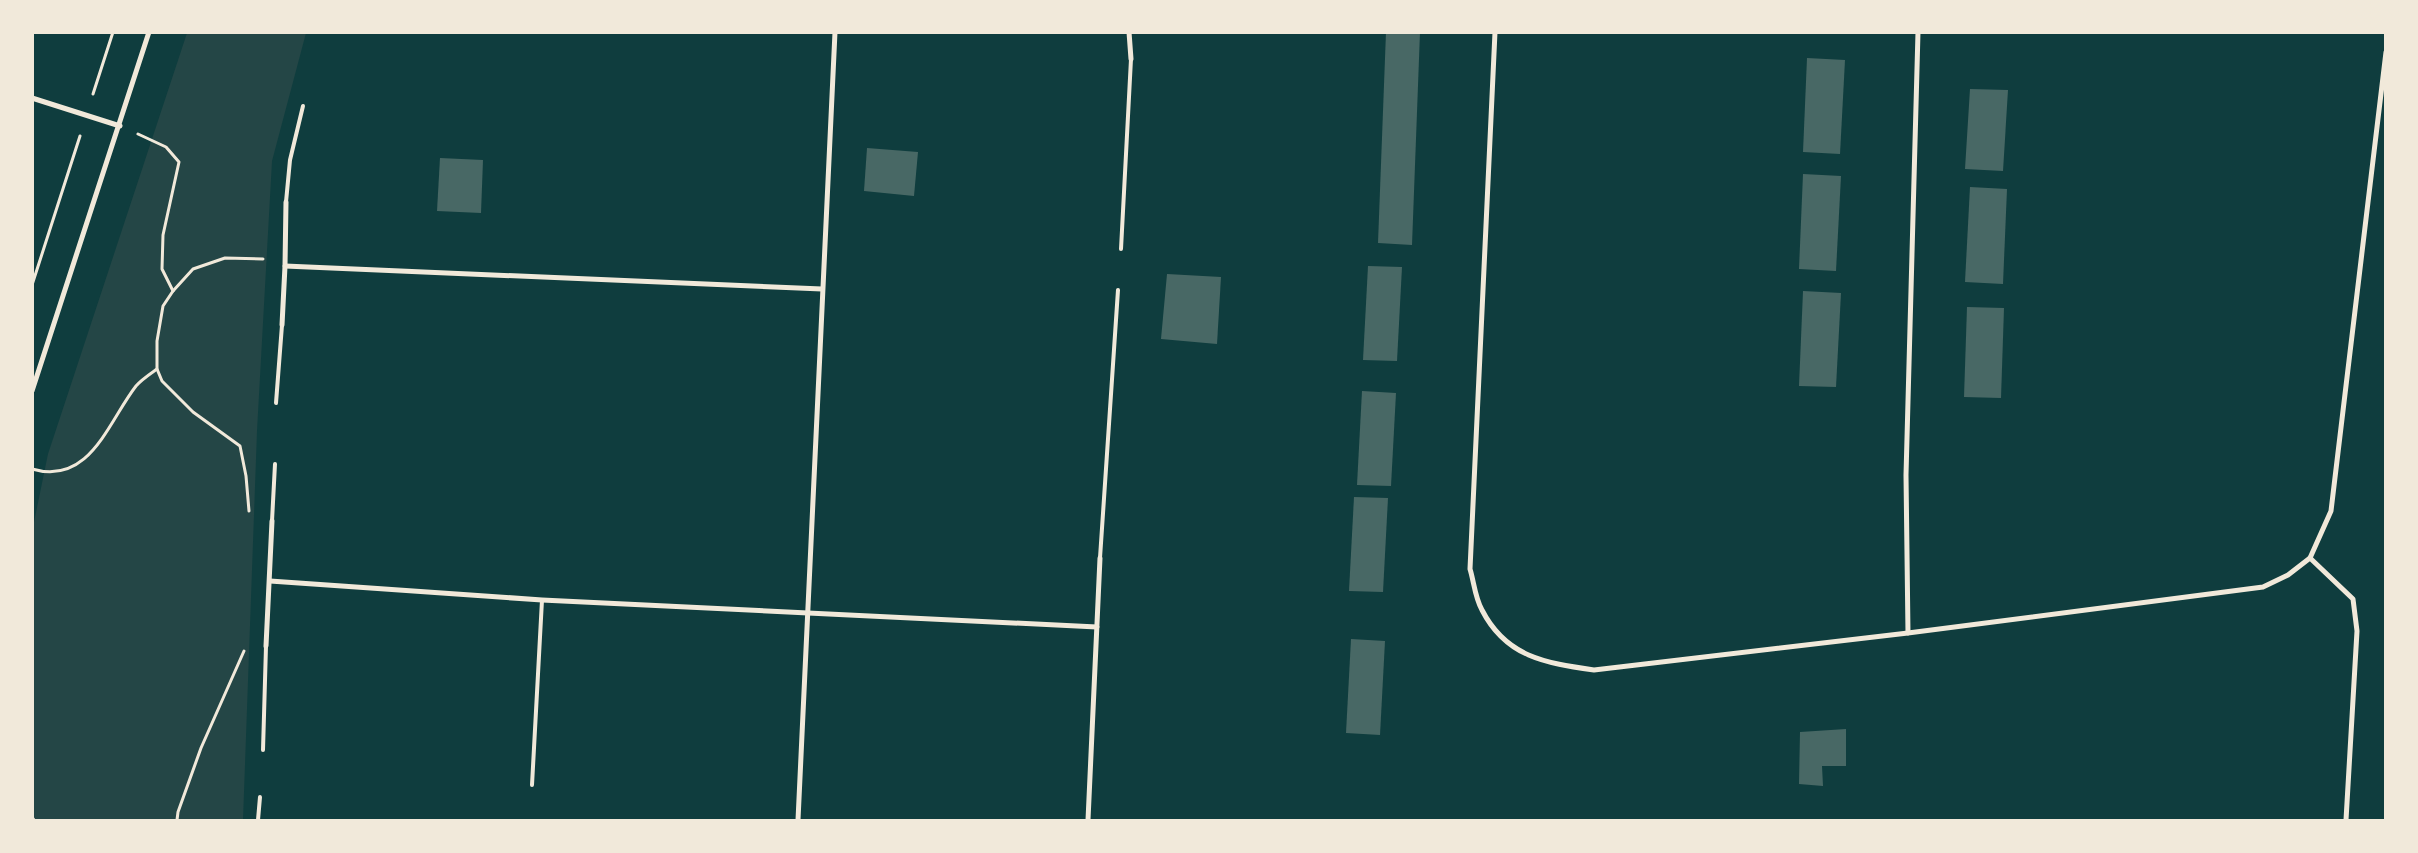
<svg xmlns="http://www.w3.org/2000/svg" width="2418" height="853" viewBox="0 0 2418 853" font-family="'Source Serif 4',serif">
  <rect width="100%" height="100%" fill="#0f3d3e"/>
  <path fill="#244646" d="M187,33h119l-34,128 -15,270 -14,389h-210v-293l15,-73z"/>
  <g fill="#486865">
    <path d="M1386,32h34l-8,213 -34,-2z"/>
    <path d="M1807,58l38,2 -5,94 -37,-2z"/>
    <path d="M1970,89l38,1 -5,81 -38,-2z"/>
    <path d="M867,148l51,4 -4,44 -50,-5z"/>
    <path d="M440,158l43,2 -2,53 -44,-2z"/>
    <path d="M1803,174l38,2 -5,95 -37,-2z"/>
    <path d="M1970,187l37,2 -4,95 -38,-2z"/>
    <path d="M1368,266l34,1 -5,94 -34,-1z"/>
    <path d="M1167,274l54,3 -4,67 -56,-5z"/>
    <path d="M1803,291l38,2 -5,94 -37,-1z"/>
    <path d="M1967,307l37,1 -3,90 -37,-1z"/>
    <path d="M1362,391l34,2 -5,93 -34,-1z"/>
    <path d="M1354,497l34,1 -5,94 -34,-1z"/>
    <path d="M1351,639l34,2 -5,94 -34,-2z"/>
    <path d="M1846,729v37h-24l1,20 -24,-2 1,-52z"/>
  </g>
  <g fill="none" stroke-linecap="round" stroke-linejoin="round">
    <g stroke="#f1e9da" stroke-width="3">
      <path d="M93,94l20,-62"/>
      <path d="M138,134l28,13 13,15 -16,73 -1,34 11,22"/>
      <path d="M32,285l48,-149"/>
      <path d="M32,469c58,17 76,-47 104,-83 5,-6 14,-12 21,-17"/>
      <path d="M249,511l-3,-35 -6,-30 -47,-34 -31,-31 -5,-12v-28l6,-35 10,-15 20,-22 32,-11 38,1"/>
      <path d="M32,817l2,3"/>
      <path d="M177,820l1,-8 23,-64 43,-97"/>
    </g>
    <g stroke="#f1e9da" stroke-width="4">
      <path d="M286,202l4,-42 13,-54"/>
      <path d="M1121,249l10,-190"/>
      <path d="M276,403l6,-78"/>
      <path d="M272,521l3,-57"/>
      <path d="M1100,558l18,-268"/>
      <path d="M263,750l3,-104"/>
      <path d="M532,785l10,-185"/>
      <path d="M258,820l2,-23"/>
    </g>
    <g stroke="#f1e9da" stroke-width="5">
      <path d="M1129,32l2,27"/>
      <path d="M1495,32l-25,537c4,13 5,29 12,41 24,47 63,53 112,60l314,-37 355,-46 25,-12 22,-17"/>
      <path d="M32,98l88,28"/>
      <path d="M285,266l537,23"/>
      <path d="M282,325l3,-59 1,-64"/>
      <path d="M32,391l117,-359"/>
      <path d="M270,581l272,19 555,27"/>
      <path d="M1908,633l-2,-158 12,-443"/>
      <path d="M266,646l6,-125"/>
      <path d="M798,820l37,-788"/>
      <path d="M1088,820l12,-262"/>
      <path d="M2346,820l11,-189 -4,-32 -43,-41 21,-47 55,-459"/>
    </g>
  </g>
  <rect width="2418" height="853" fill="none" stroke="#f1e9da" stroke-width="68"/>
</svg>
